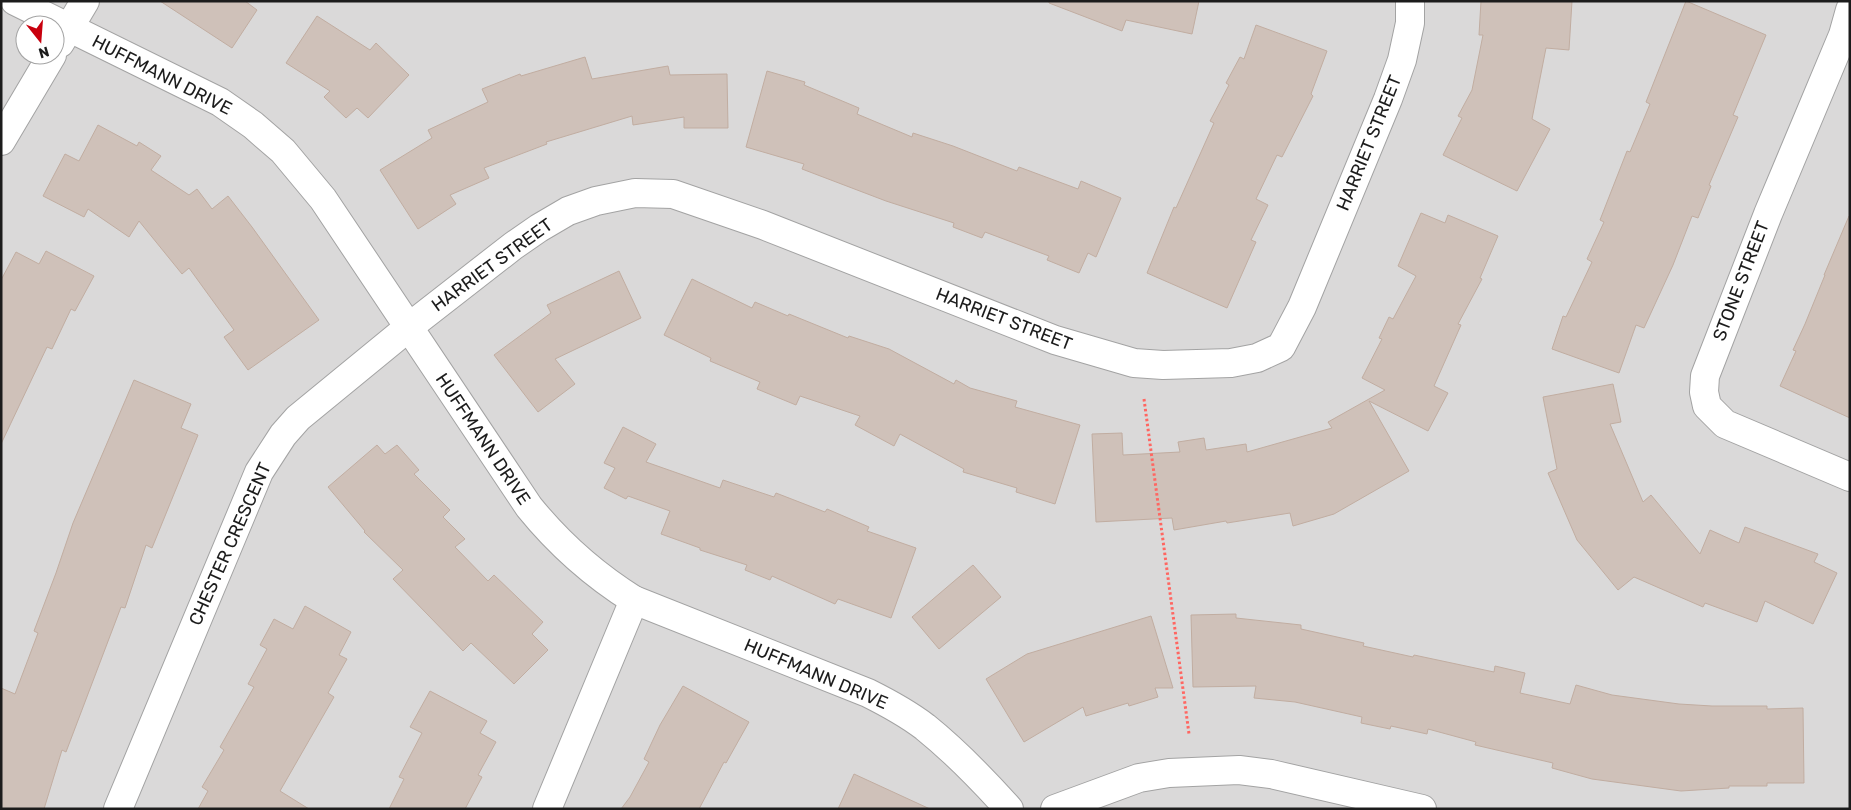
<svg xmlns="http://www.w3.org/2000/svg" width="1851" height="810" viewBox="0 0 1851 810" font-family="Rubik,sans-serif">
  <rect width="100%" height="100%" fill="#efe9e0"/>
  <path fill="#dad9d9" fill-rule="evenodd" d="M1,1h1849v808h-1849zM25,25h30v30h-30z"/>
  <g fill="#cfc1b9" stroke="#c1ada1">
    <path d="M160,1h85l12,9 -25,38z"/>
    <path d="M1049,1h150l-7,33 -66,-14 -4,11 -73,-28z"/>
    <path d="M1481,1h91l-3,49 -23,-2 -14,71 18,10 -33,62 -74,-36 19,-37 -4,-2 14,-26 11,-55h-4z"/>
    <path d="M1686,1l80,34 -33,80 5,2 -29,68 2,1 -13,32 -6,-2 -19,49 -29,63 -8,-3 -17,48 -67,-24 11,-33 3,1 26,-55 -5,-3 17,-37 -4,-2 27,-69 3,1 20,-48 -4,-2z"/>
    <path d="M317,16l53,34 6,-7 33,32 -41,43 -11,-10 -11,10 -22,-21 6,-6 -44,-28z"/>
    <path d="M1256,25l71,26 -16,43 2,2 -31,61 -5,-2 -21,44 12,6 -17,35 5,2 -29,66 -80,-35 27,-66 2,1 38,-85 -4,-2 19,-36 -3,-2 14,-26 4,2z"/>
    <path d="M585,57l7,22 76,-13 2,9 57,-1 1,54h-44v-11l-51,8 -1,-9 -86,26 1,2 -63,24 5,10 -39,17 6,9 -38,25 -38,-59 52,-32 -4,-8 60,-28 -6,-13 38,-15 1,2z"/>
    <path d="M767,71l38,11 -1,3 55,23 -2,6 55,23 1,-4 40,13 64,25 2,-4 59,22 3,-8 40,17 -25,59 -8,-4 -9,20 -32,-13 2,-4 -64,-24 -3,6 -29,-11 1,-4 -68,-22 -84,-32 2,-5 -58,-17z"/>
    <path d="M98,125l39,21 2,-4 22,14 -10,14 38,25 8,-6 15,20 16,-13 24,31 67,93 -71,50 -24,-33 10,-7 -45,-62 -7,6 -43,-53 -10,16 -41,-28 -4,8 -41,-21 22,-42 14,7z"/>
    <path d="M1421,213l24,10 3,-8 50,21 -18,42 2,1 -24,45 3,1 -27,61 14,7 -20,38 -59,-30 40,70 -75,43 -41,12 -3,-13 -63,10 -1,-2 -52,9 -2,-12 -76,4 -4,-88 30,-1 1,22 57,-3 -2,-10 26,-4 2,12 40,-6 1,8 85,-24 -4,-6 57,-32 -23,-12 20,-39 -3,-1 10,-21 4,2 23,-43 -18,-10z"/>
    <path d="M1849,216h1v202l-70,-32 16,-35 -3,-1 12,-26 20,-49h-1z"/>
    <path d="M46,251l48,25 -19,35 -4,-2 -19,40 -5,-2 -46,97v-164l15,-28 23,12z"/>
    <path d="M619,271l22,47 -86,41 20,25 -37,28 -44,-57 57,-42 -4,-8z"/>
    <path d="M692,279l60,29 3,-6 33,14 1,-2 59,24 1,-2 40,13 65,35 2,-4 14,8 47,13 -2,6 65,18 -25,79 -39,-12 1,-4 -54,-16 1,-3 -64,-35 -6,12 -39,-21 5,-9 -60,-20 -4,9 -39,-16 3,-7 -50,-21 1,-3 -47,-23z"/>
    <path d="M134,380l57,24 -10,24 17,7 -46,113 -6,-3 -21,63 -4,-1 -55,145 -4,-2 -18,59h-43v-121l14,6 23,-61 -4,-2 22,-58 17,-50z"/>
    <path d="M1613,384l8,38 -11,2 33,78 8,-7 49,59 10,-24 29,13 6,-16 73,27 -4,8 23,11 -24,51 -48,-23 -8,21 -52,-19 -2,4 -69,-30 -16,13 -41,-50 -29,-67 9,-4 -14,-72z"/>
    <path d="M623,427l33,17 -10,18 74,26 3,-8 51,17 2,-4 49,19 2,-3 42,18 -2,4 49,17 -25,70 -53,-19 -3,5 -63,-28 -2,4 -25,-10 2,-5 -47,-15v-2l-39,-14 9,-23 -42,-15 -2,3 -22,-11 11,-20 -11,-5z"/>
    <path d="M377,445l8,9 12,-9 22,25 -5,4 36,36 -7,7 22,22 -10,8 33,34 6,-6 49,47 -11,12 16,16 -34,34 -43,-41 -8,8 -70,-72 10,-9 -39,-38 1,-1 -37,-44z"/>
    <path d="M973,565l28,32 -62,52 -27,-32z"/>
    <path d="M305,606l46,26 -12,23 8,4 -19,34 6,4 -54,94 29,18h-111l10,-18 -6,-4 22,-37 -4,-3 34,-60 -6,-3 19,-35 -7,-4 14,-26 19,10z"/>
    <path d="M1236,614v4l65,7v4l63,14 -1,3 50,11 1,-2 80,17 1,-6 30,7 -5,20 50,11 6,-19 36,10 67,9 33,2h55v3l36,-1 1,75h-37v3h-38v2l-48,3 -89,-12 -40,-11 1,-5 -78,-18 1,-3 -48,-13 -1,5 -36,-8 -1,3 -29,-6 1,-6 -67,-15 -41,-4 2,-12 -63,1 -2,-72z"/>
    <path d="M1151,616l22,72h-18l3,9 -29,9 -1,-3 -42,13 -3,-9 -59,35 -38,-63 41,-25z"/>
    <path d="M683,686l66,36 -23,41 -2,-1 -25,47h-78l9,-12 19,-35 -5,-3 16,-34z"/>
    <path d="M430,691l57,30 -7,12 16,9 -18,33 4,2 -17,32h-76l15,-30 -5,-2 23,-44 -12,-6z"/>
    <path d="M854,774l76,35h-92z"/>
  </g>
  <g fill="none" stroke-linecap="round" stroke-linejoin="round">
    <defs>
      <g id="street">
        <path d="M15,1l205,101 33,23 30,26 40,48 206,308c30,37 65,68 105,93l234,93c20,10 40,21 57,34 31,25 58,53 84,82"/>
        <path d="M1850,10l-7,25 -75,179 -63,162 -1,16 3,14 18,18 125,53"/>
        <path d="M60,43l25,-42"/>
        <path d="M1,141l51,-86"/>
        <path d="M118,809l141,-337 24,-37 15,-17 111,-91 104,-81 26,-18 29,-17 28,-10 39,-8 38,1 90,31 292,115 79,23 29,2 68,-2 26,-5 24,-11 21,-40 86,-208 14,-39 8,-37v-22"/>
        <path d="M547,809l87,-209"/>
        <path d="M1055,809l84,-31 30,-5 70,-3 32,4 151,35"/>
      </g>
    </defs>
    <use href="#street" stroke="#a3a3a3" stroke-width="30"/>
    <path stroke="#ff6661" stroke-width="3" stroke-dasharray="2.5 2.5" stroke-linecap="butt" d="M1144,399l45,335"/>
    <use href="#street" stroke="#fff" stroke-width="28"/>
  </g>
  <g text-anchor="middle" stroke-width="4.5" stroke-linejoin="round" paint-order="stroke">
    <g font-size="18" fill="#1c1c1c" stroke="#fff">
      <text transform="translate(162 75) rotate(27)" y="6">HUFFMANN DRIVE</text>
      <text transform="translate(1369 143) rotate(-68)" y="6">HARRIET STREET</text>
      <text transform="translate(492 265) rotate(-36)" y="6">HARRIET STREET</text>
      <text transform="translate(1741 281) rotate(-69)" y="6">STONE STREET</text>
      <text transform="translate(1004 319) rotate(21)" y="6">HARRIET STREET</text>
      <text transform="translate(483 439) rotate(56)" y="6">HUFFMANN DRIVE</text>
      <text transform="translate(230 544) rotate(-66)" y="6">CHESTER CRESCENT</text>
      <text transform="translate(816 674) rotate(23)" y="6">HUFFMANN DRIVE</text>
    </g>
  </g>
  <rect width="1851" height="810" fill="none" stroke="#1c1c1c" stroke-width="5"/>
  <g transform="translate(40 40) rotate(163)"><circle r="24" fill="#ffffff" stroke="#a4a4a4"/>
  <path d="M0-4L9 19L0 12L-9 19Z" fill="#c8000e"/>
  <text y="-8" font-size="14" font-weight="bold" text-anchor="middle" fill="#1c1c1c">N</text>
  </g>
</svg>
